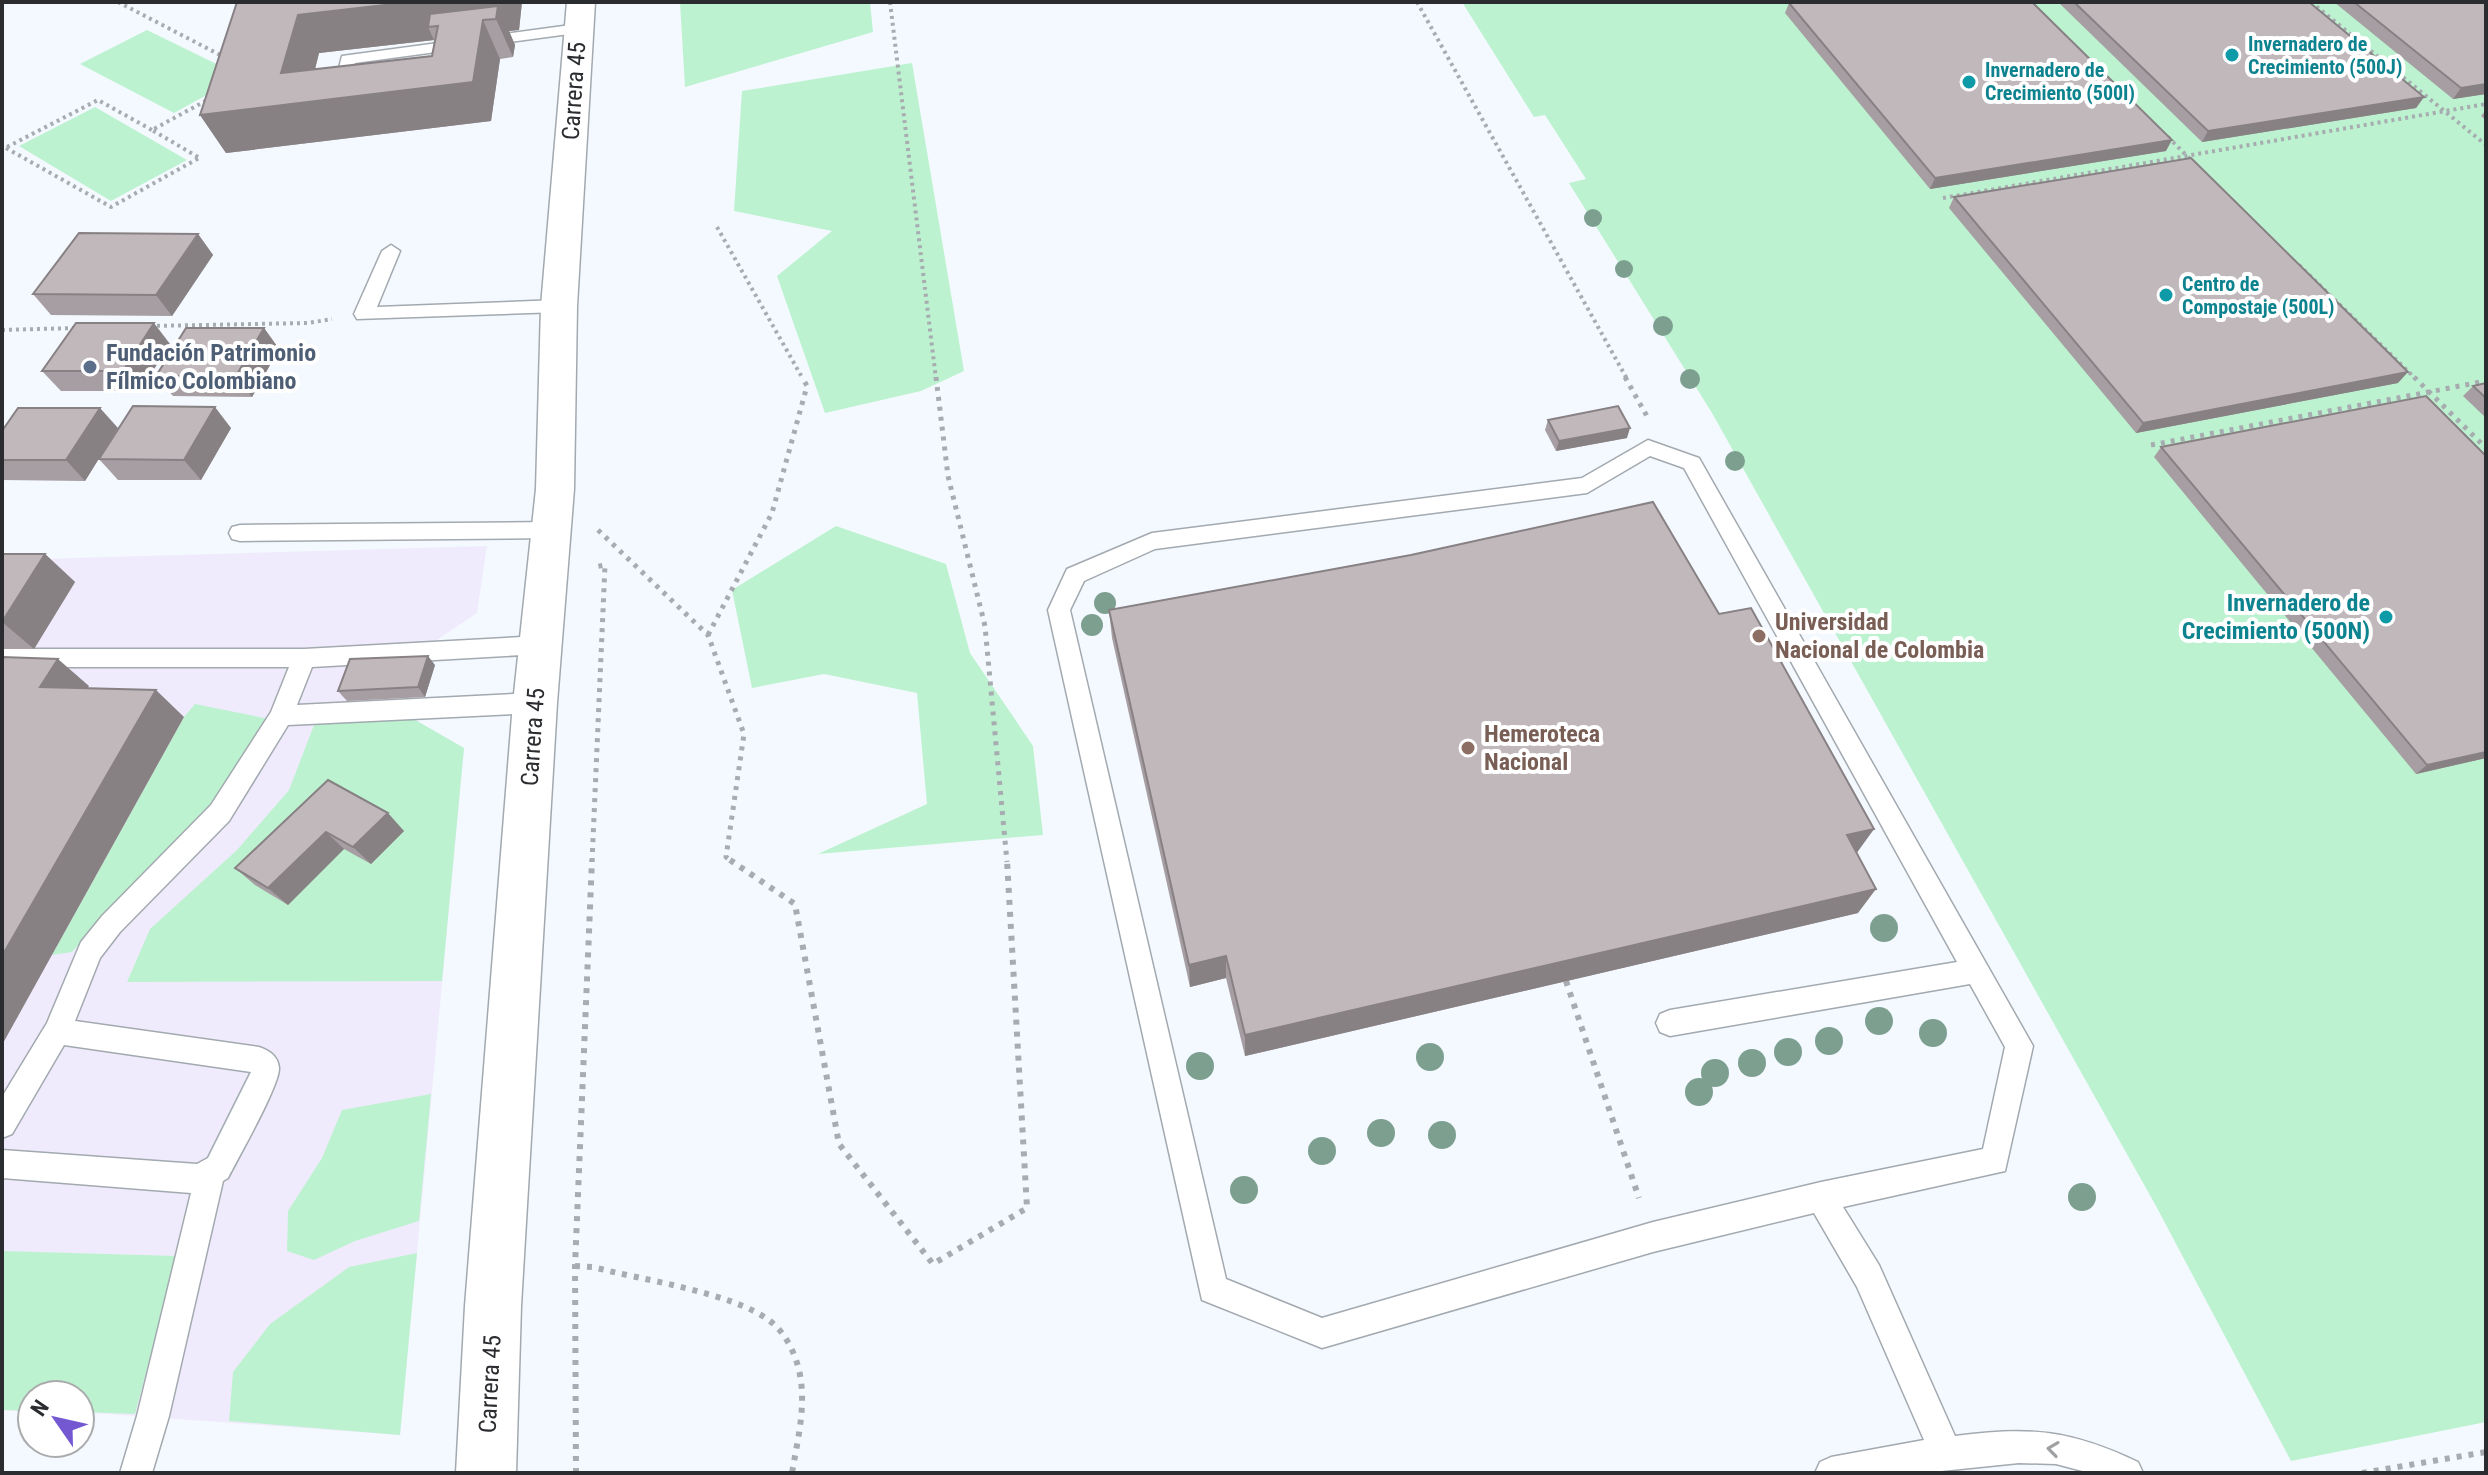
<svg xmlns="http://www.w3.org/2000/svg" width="2488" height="1475" viewBox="0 0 2488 1475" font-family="'Roboto Condensed',sans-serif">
  <rect width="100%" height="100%" fill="#f3f9fe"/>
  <path fill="#f0ebfc" d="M487,546l-10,67 -58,39 -4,14 20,-1 -10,32 -22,1 -5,12 66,38 -64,687 -320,-23v-17h-48v16l-30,-1v-850z"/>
  <g fill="#bdf2d0">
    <path d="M680,2h190l3,30 -188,55z"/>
    <path d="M1462,2h1024v1420l-195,39 -135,-255 -444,-793 -143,-230 17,-4 -41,-64 -11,2z"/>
    <path d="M147,30l94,46 -67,37 -94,-49z"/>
    <path d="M912,63l52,308 -43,20 -96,22 -48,-137 55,-45 -98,-20 8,-120z"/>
    <path d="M95,107l92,53 -76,41 -92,-55z"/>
    <path d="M836,526l110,38 24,89 63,93 10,89 -225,19 109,-50 -10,-111 -93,-19 -72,14 -20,-98z"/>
    <path d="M195,704l74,15 -74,109 -65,61 -58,63 -20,3 132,-238z"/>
    <path d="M410,717l54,31 -22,233 -315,1 23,-53 87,-79 52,-60 25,-65z"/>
    <path d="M431,1094l-12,127 -64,20 -41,19 -27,-9 1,-40 34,-53 20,-48z"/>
    <path d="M2,1251l175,5 -42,158 -55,-2v-17h-48v16l-30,-1z"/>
    <path d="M417,1253l-17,182 -171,-14 4,-49 37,-48 79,-57z"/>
  </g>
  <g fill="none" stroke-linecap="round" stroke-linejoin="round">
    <defs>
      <g id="lane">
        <path d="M578,24l6,2v6l-229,31 -9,36h-12l-2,-4 10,-39z"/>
        <path d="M391,245l9,6 -23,56 182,-7 10,6 -10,6 -202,7 -3,-5 28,-63z"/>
        <path d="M1648,440l51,18 334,588 -28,125 -162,36 36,58 76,171c75,-10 115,-6 183,26l5,11h-53l-34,-9 -37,-1 -97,10h-107l5,-11 11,-5 93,-17 -67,-153 -43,-74 -161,39 -331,96 -120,-48 -154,-690 19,-41 85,-36 430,-55zM1650,456l34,12 273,494 -287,48 -10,4 -4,9 4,9 10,4 300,-52 35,63 -22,102 -162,33 -168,40 -331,96 -96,-39 -156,-669 14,-29 71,-32 432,-56z"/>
        <path d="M550,522l8,2 3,6 -3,6 -8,2 -310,3 -8,-2 -3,-6 3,-6 8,-2z"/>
        <path d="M541,636l8,3 3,6 -3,6 -8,3 -229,13 -15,38 238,-12 8,3 4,7 -4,7 -8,3 -247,12 -59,96 -109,111 -20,26 -25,63 184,26c11,4 19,9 20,21 1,17 -41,90 -51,110l-5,3 -54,235 -17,57h-32l17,-57 54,-223 -189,-15v-28l195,14 11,-6 43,-86 -187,-27 -52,89 -10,4v-41l45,-74 34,-81 21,-26 109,-111 60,-93 18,-45h-287v-18h302z"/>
      </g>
      <path id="secondary" d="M567,2h28l-18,304 -3,183 -17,214 -36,603 -5,167h-60l9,-167 48,-603 23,-214 5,-183z"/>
    </defs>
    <use href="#lane" stroke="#a2a9af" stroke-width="3"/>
    <use href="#secondary" stroke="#a2a9af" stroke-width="3"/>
    <g stroke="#a7acb0" stroke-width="4" stroke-dasharray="3 4" stroke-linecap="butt">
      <path d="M118,2l106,55"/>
      <path d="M890,2l46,377"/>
      <path d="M1417,2l210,377"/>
      <path d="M2311,2l175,143"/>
      <path d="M2168,137l24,24"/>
      <path d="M7,147l91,-47 54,30"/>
      <path d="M6,148l105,59 88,-49"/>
      <path d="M198,157l-46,-27 57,-31"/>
      <path d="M1943,198l543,-94"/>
      <path d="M717,227l86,152"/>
      <path d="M2299,265l117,114"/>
      <path d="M150,326l158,-3 24,-4"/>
      <path d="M2,330l74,-2"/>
    </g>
    <g stroke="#a7acb0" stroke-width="5" stroke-dasharray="4 6" stroke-linecap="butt">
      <path d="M936,377l12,99 37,150 22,236"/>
      <path d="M1625,377l23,41"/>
      <path d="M2414,377l72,71"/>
      <path d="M2151,445l335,-64"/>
      <path d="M598,530l110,105 36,99 -18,123 7,5"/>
      <path d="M708,635l64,-122 35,-127 -5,-9"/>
      <path d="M592,862l13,-297 -10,2"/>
    </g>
    <g stroke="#a7acb0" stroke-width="6" stroke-dasharray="5 7" stroke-linecap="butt">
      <path d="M730,860l65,44 44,240 94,120 94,-56 -20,-348"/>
      <path d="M1566,981l73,217"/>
      <path d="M575,1266l18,1c48,13 139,25 177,54 18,14 28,38 31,60 4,31 -4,62 -9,92"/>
      <path d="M576,1473l-1,-207 17,-406"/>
      <path d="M2362,1473l124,-21"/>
    </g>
    <use href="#lane" fill="#fff" fill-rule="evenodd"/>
    <use href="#secondary" fill="#fff" fill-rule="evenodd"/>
  </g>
  <g fill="#7d9f90">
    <circle cx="1593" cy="218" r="9"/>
    <circle cx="1624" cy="269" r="9"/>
    <circle cx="1663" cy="326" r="10"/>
    <circle cx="1690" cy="379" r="10"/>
    <circle cx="1735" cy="461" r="10"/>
    <circle cx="1105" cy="603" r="11"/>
    <circle cx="1092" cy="625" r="11"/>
    <circle cx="1884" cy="928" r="14"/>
    <circle cx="1879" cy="1021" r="14"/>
    <circle cx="1933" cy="1033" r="14"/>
    <circle cx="1829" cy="1041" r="14"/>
    <circle cx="1788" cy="1052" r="14"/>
    <circle cx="1430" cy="1057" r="14"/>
    <circle cx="1752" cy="1063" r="14"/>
    <circle cx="1200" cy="1066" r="14"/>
    <circle cx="1715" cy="1073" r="14"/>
    <circle cx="1699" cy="1092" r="14"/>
    <circle cx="1381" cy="1133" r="14"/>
    <circle cx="1442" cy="1135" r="14"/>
    <circle cx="1322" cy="1151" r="14"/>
    <circle cx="1244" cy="1190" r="14"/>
    <circle cx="2082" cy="1197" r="14"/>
  </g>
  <g fill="#a69ea2" fill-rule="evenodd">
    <path d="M237,2h285l-3,28 -10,1 6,14 -2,12 -13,2 -9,62 -265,32 -26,-38zM434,40l-2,16 -117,13 4,-16z"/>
    <path d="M2058,2h251l115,95 -8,11 -214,34z"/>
    <path d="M2334,2h152v92l-33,5z"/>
    <path d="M1789,3l377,148 -236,38 -145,-176z"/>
    <path d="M2486,110v10l-5,-4z"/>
    <path d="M1954,197l444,186 -262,50 -187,-225z"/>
    <path d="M198,234l15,21 -41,61 -121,-1 -18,-21z"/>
    <path d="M264,328l15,21 -27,48 -79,-1 -17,-20z"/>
    <path d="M170,344l-30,47h-79l-19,-20z"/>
    <path d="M2486,383v35l-23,-22 10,-10z"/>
    <path d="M1548,420l79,18 -71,13 -11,-21z"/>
    <path d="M118,428l-33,53 -83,-1v-49z"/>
    <path d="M231,428l-30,52h-83l-19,-21z"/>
    <path d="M2161,447l325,9v302l-70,16 -262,-317z"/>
    <path d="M2,554h43l30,28 -41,67h-32z"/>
    <path d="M1109,610l610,4 155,215 -18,24 2,60 -613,143 -19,-78 -36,9 -78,-349z"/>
    <path d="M435,665l-10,32 -78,4 -9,-10z"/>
    <path d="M328,780l76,51 -33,33 -27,-15 -56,56 -33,-20 -20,-17z"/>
  </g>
  <g fill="#878184" fill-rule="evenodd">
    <path d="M411,2h111l-3,28 -10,1 6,14 -2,12 -17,-38 -13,1 17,39 -9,62 -265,32 -26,-38 81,-42 17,-58zM438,26l35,56 -166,20 12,-49 115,-13 -6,-13z"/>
    <path d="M2486,84v10l-33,5 8,-11z"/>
    <path d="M2424,97l-8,11 -214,34 6,-11z"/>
    <path d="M2172,140l-6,11 -236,38 5,-11z"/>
    <path d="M198,234l15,21 -41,61 -16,-21z"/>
    <path d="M154,323l16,21 -30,47 -17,-20z"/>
    <path d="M264,328l15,21 -27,48 -16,-21z"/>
    <path d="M2408,372l-10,11 -262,50 7,-10z"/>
    <path d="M215,407l16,21 -30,52 -17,-20z"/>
    <path d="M100,408l18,20 -33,53 -19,-21z"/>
    <path d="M1630,428l-3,10 -71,13 3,-10z"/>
    <path d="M45,554l30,28 -41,67 -32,-27z"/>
    <path d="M428,656l7,9 -10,32 -7,-10z"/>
    <path d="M58,659l31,27 -17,28 -32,-27z"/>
    <path d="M156,690l28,27 -182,328v-89z"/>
    <path d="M2486,752v6l-70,16 11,-9z"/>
    <path d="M388,813l16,18 -33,33 -18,-17z"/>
    <path d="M1874,829l-18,25 -9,-19z"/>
    <path d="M326,832l18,17 -56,56 -20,-17z"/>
    <path d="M1876,889l-18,24 -613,143v-21z"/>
    <path d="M1226,956v22l-36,9 -1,-22z"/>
  </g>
  <g fill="#c1b8bc" stroke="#878184" stroke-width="2">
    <path d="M237,2h174l-113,13 -17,58 151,-17 6,-30 -10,1 2,-13 68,-8 -2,13 -13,1 -10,62 -273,33z"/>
    <path d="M1792,2h240l140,138 -237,38 -146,-175z"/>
    <path d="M2074,2h235l115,95 -216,34z"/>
    <path d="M2354,2h132v82l-25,4z"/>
    <path d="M2191,158l217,214 -265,51 -189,-226z"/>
    <path d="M79,233l119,1 -42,61 -123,-1z"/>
    <path d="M76,323h78l-31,48h-81z"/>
    <path d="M186,328h78l-28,48h-80z"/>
    <path d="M2486,383v15l-13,-12z"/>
    <path d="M2426,396l60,60v296l-59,13 -266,-318z"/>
    <path d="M133,406l82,1 -31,53 -85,-1z"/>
    <path d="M1618,406l12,22 -71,13 -11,-21z"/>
    <path d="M18,408h82l-34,52h-64v-29z"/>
    <path d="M1653,502l66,112 32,-6 123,221 -27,6 29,54 -631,146 -19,-79 -37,9 -80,-355 302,-55z"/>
    <path d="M2,554h43l-43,68z"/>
    <path d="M428,656l-10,31 -80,4 12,-32z"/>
    <path d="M2,657l56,2 -18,28 116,3 -154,266z"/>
    <path d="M328,780l60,33 -35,34 -27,-15 -58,56 -33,-20z"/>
  </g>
  <defs><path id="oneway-chevron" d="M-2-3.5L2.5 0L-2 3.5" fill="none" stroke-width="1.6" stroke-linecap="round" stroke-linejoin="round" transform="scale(2)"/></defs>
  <use stroke="#9fa0a1" href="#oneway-chevron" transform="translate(2053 1449) rotate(-172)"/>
  <g fill="#0f9aa8" stroke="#fff" stroke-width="3">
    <circle cx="2232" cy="55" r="8"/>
    <circle cx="1969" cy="82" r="8"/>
    <circle cx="2166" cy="295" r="8"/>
    <circle cx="2386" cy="617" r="8"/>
  </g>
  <circle fill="#5c6f8a" stroke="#fff" stroke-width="3" cx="90" cy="367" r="8"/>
  <g fill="#8d6e63" stroke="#fff" stroke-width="3">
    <circle cx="1759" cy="636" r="8"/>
    <circle cx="1468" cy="748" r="8"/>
  </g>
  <g text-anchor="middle" stroke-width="8" stroke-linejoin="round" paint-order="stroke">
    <g font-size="20" font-weight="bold" fill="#0d838f" stroke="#fff" text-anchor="start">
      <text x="2248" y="51">Invernadero de<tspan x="2248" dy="23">Crecimiento (500J)</tspan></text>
      <text x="1985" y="77">Invernadero de<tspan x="1985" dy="23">Crecimiento (500I)</tspan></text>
      <text x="2182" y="291">Centro de<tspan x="2182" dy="23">Compostaje (500L)</tspan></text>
    </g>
    <g font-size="24" fill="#2a2c2f" stroke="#fff">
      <text transform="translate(574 91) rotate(-86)" y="8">Carrera 45</text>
      <text transform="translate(533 737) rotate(-86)" y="8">Carrera 45</text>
      <text transform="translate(490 1384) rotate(-87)" y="8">Carrera 45</text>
    </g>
    <g font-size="24" font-weight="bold" fill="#4e5e75" stroke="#fff" text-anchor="start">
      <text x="106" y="361">Fundación Patrimonio<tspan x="106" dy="28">Fílmico Colombiano</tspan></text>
    </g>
    <g font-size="24" font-weight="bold" fill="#0d838f" stroke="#fff" text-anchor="end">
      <text x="2370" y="611">Invernadero de<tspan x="2370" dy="28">Crecimiento (500N)</tspan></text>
    </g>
    <g font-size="24" font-weight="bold" fill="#785e54" stroke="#fff" text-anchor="start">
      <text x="1775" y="630">Universidad<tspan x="1775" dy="28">Nacional de Colombia</tspan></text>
      <text x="1484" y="742">Hemeroteca<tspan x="1484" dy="28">Nacional</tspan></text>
    </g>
  </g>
  <rect width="2488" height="1475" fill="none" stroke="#2a2c2f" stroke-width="8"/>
  <g transform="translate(56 1419) rotate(304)"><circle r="38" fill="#ffffff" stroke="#aaabac" stroke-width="2"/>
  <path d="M0-6L14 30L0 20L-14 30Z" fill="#7358d2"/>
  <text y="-12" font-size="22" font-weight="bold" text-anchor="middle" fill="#2a2c2f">N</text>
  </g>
</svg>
